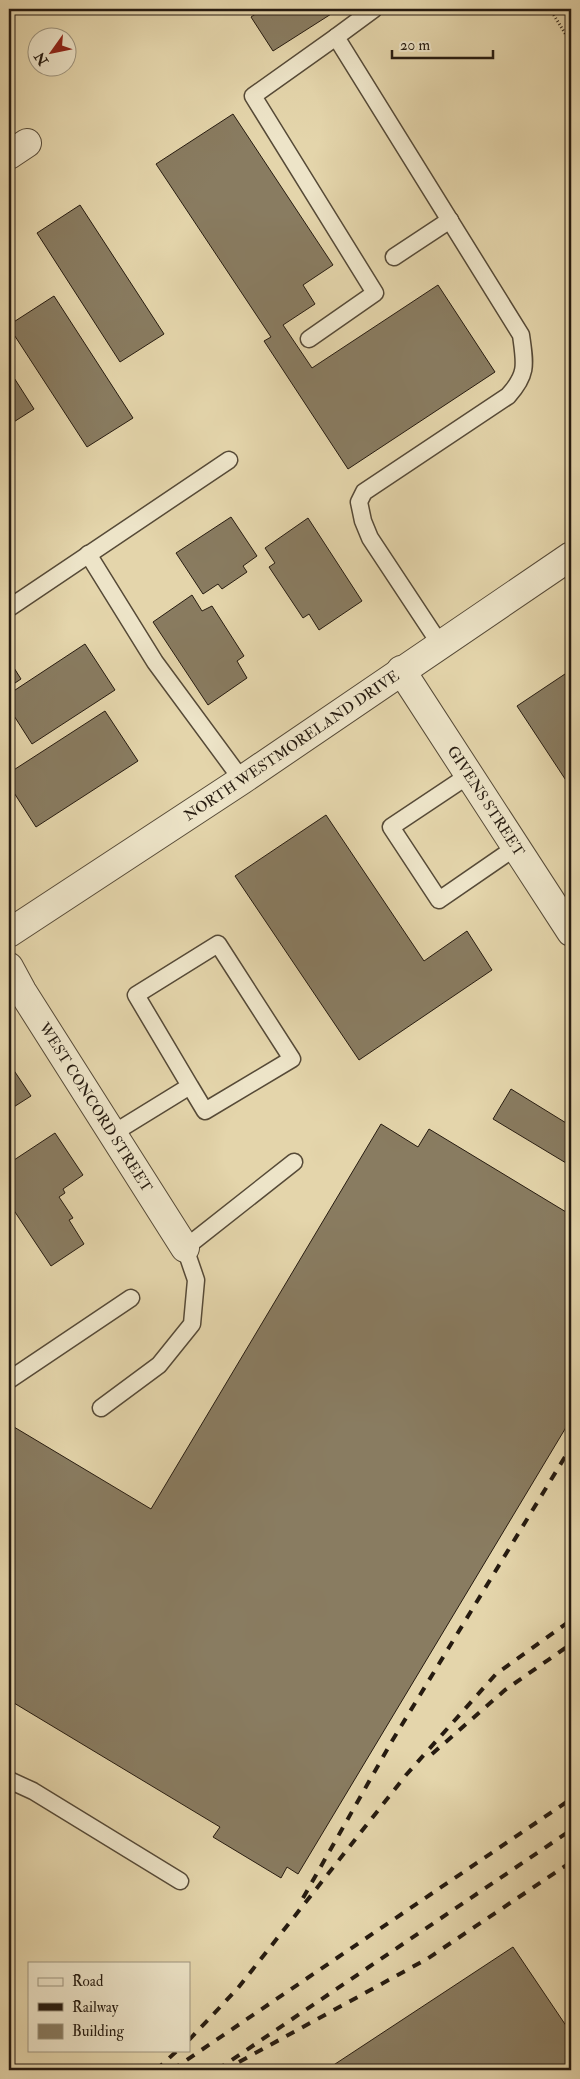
<svg xmlns="http://www.w3.org/2000/svg" width="580" height="2079" viewBox="0 0 580 2079" font-family="'IM FELL Double Pica',serif">
  <rect width="100%" height="100%" fill="#e4d5ab"/>
  <filter id="stains"><feTurbulence type="fractalNoise" baseFrequency=".004" numOctaves="4"/><feColorMatrix values="0 0 0 0 .2 0 0 0 0 .09 0 0 0 0 .02 0 0 0 .5 -.17"/></filter>
  <radialGradient id="worn" r=".72"><stop offset=".6" stop-color="#630" stop-opacity="0"/><stop offset="1" stop-color="#630" stop-opacity=".3"/></radialGradient>
  <g fill="#897c61" stroke="#261b10">
    <path d="M263,9h76l-66,42 -22,-34z"/>
    <path d="M233,114l100,151 -30,20 12,19 -32,21 29,43 126,-83 57,87 -147,97 -84,-128 7,-4 -115,-173z"/>
    <path d="M80,205l84,129 -44,28 -83,-129z"/>
    <path d="M54,296l79,122 -46,29 -78,-120v-2z"/>
    <path d="M9,370l25,39 -25,16z"/>
    <path d="M231,517l26,39 -14,10 4,6 -25,17 -4,-5 -15,10 -27,-41z"/>
    <path d="M308,518l54,83 -43,29 -10,-16 -6,4 -34,-51 6,-4 -10,-15z"/>
    <path d="M192,595l10,16 10,-5 32,50 -7,5 10,17 -39,27 -55,-83z"/>
    <path d="M85,644l30,46 -83,54 -23,-36v-14z"/>
    <path d="M9,660l12,19 -12,8z"/>
    <path d="M571,670v118l-54,-82z"/>
    <path d="M105,711l33,50 -102,66 -27,-42v-12z"/>
    <path d="M326,815l98,146 43,-30 25,39 -133,90 -124,-184z"/>
    <path d="M9,1063l22,33 -22,14z"/>
    <path d="M511,1089l60,37v40l-78,-47z"/>
    <path d="M381,1124l37,23 11,-18 142,86v204l-273,455 -11,-7 -6,11 -68,-41 7,-10 -211,-127v-276l142,85z"/>
    <path d="M55,1133l28,42 -20,14 2,4 -6,4 14,21 -4,2 15,24 -33,22 -42,-63v-45l2,4z"/>
    <path d="M513,1947l58,86v37h-245z"/>
  </g>
  <g fill="none" stroke-linecap="round" stroke-linejoin="round">
    <defs>
      <g id="service">
        <path d="M374,9l-38,28 185,298c4,29 7,39 -13,61l-144,96 -5,10 4,19 7,17 70,106"/>
        <path d="M394,257l56,-37"/>
        <path d="M309,339l66,-46 -122,-197 83,-59"/>
        <path d="M88,554l67,108 87,118"/>
        <path d="M9,608l220,-148"/>
        <path d="M469,775l-78,52 48,73 77,-53"/>
        <path d="M112,1134l78,-48 15,25 87,-52 -74,-115 -82,51 54,91"/>
        <path d="M9,1380l122,-82"/>
        <path d="M101,1408l58,-43 33,-41 4,-44 -11,-32 109,-86"/>
        <path d="M9,1780l24,11 147,90"/>
      </g>
      <g id="minor">
        <path d="M9,155l18,-12"/>
        <path id="s1" d="M401,670l170,262"/>
        <path id="s2" d="M9,967l13,24 163,257"/>
      </g>
      <g id="tertiary">
        <path id="s3" d="M9,933l233,-153 329,-224"/>
      </g>
    </defs>
    <use href="#service" stroke="#564a37" stroke-width="19"/>
    <use href="#minor" stroke="#564a37" stroke-width="30"/>
    <use href="#tertiary" stroke="#564a37" stroke-width="30"/>
    <path stroke="#261b10" stroke-width="3" stroke-dasharray="1 2.5" stroke-linecap="butt" d="M550,9l21,34"/>
    <use href="#service" stroke="#ede4c8" stroke-width="16"/>
    <use href="#minor" stroke="#ede4c8" stroke-width="28"/>
    <use href="#tertiary" stroke="#ede4c8" stroke-width="28"/>
    <g stroke="#261b10" stroke-width="4" stroke-dasharray="9 9" stroke-linecap="butt">
      <path d="M432,1754l73,-64 66,-46"/>
      <path d="M303,1898l89,-157 179,-294"/>
      <path d="M189,2040l49,-52 168,-213 90,-101 75,-54"/>
      <path d="M239,2062l188,-103 144,-97"/>
      <path d="M156,2070l22,-20"/>
      <path d="M172,2070l399,-271"/>
      <path d="M217,2070l354,-240"/>
    </g>
  </g>
  <g text-anchor="middle" stroke-width="5" stroke-linejoin="round" paint-order="stroke">
    <g font-size="15" fill="#261b10" stroke="#ede4c8">
      <text dy="5" stroke="none"><textPath href="#s3" startOffset="339">NORTH WESTMORELAND DRIVE</textPath></text>
      <text dy="5" stroke="none"><textPath href="#s1" startOffset="156">GIVENS STREET</textPath></text>
      <text dy="5" stroke="none"><textPath href="#s2" startOffset="165">WEST CONCORD STREET</textPath></text>
    </g>
  </g>
  <rect width="580" height="2079" fill="none" stroke="#e4d5ab" stroke-width="30"/>
  <rect x="10" y="10" width="560" height="2059" fill="none" stroke="#261b10" stroke-width="2.5"/>
  <rect x="15" y="15" width="550" height="2049" fill="none" stroke="#261b10"/>
  <rect x="28" y="1962" width="162" height="90" fill="#ede4c8" stroke="#9d947e"/>
  <rect x="38" y="1978" width="25" height="8" fill="#ede4c8" stroke="#9d947e"/>
  <text x="72" y="1986" font-size="15" fill="#261b10">Road</text>
  <rect x="38" y="2003" width="25" height="8" fill="#261b10" stroke="#9d947e"/>
  <text x="72" y="2012" font-size="15" fill="#261b10">Railway</text>
  <rect x="38" y="2024" width="25" height="15" fill="#897c61" stroke="#9d947e"/>
  <text x="72" y="2036" font-size="15" fill="#261b10">Building</text>
  <g transform="translate(52 52) rotate(237)"><circle r="24" fill="#ede4c8" stroke="#9d947e"/>
  <path d="M0-4L9 19L0 12L-9 19Z" fill="#8f2418"/>
  <text y="-8" font-size="14" font-weight="bold" text-anchor="middle" fill="#261b10">N</text>
  </g>
  <path d="M392 50v8h101v-8" fill="none" stroke="#261b10" stroke-width="2.5"/>
  <text x="400" y="50" font-size="15" fill="#261b10" stroke="#ede4c8" stroke-width="4" paint-order="stroke">20 m</text>
  <rect width="100%" height="100%" filter="url(#stains)"/>
  <rect width="100%" height="100%" fill="url(#worn)"/>
</svg>
